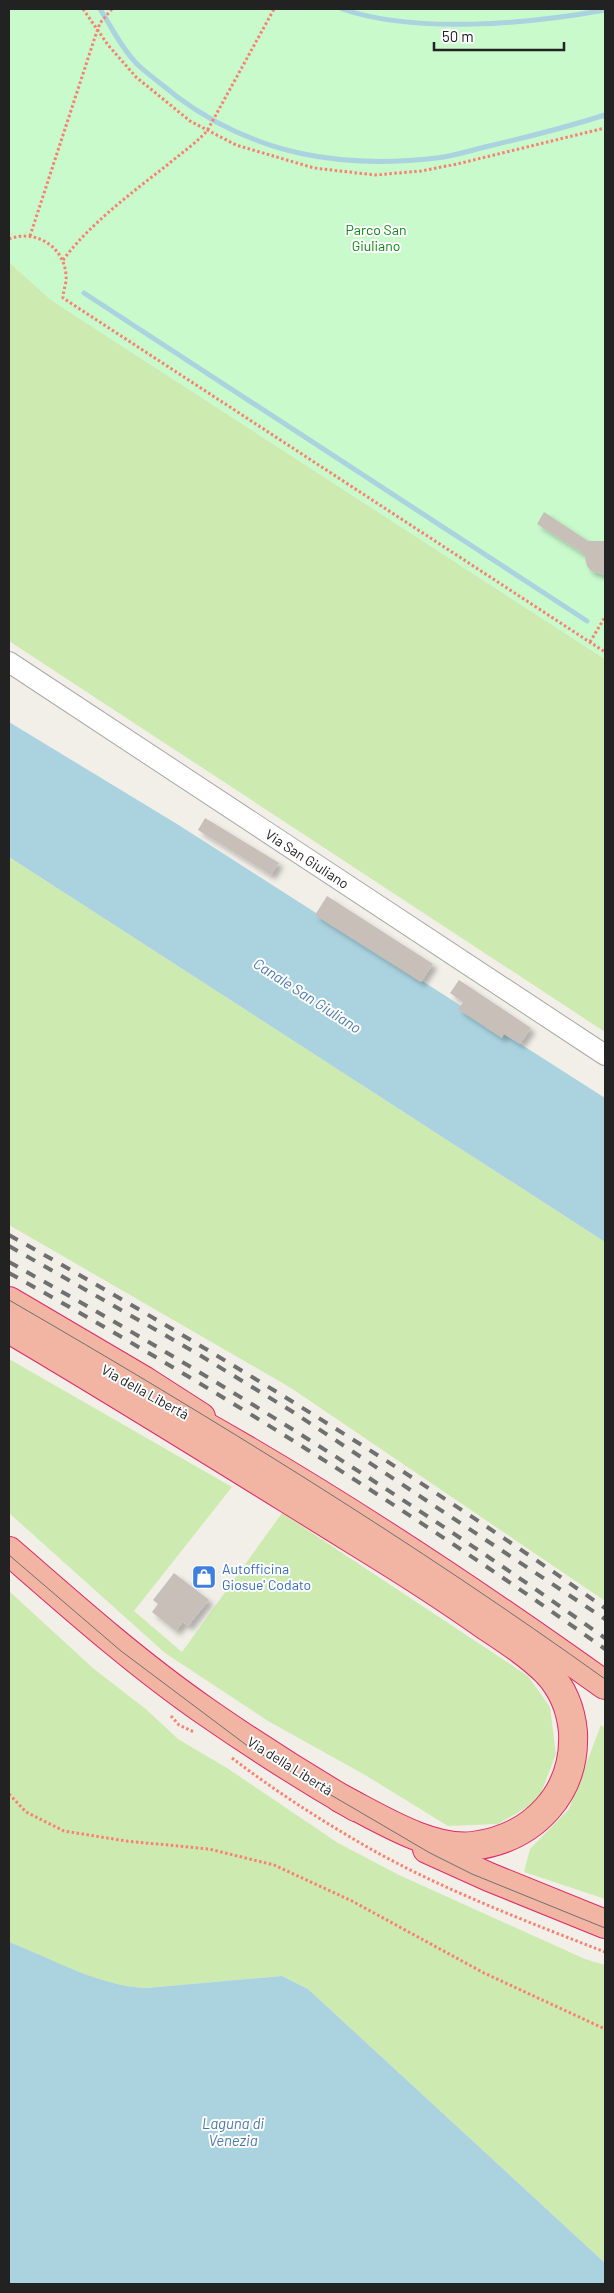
<svg xmlns="http://www.w3.org/2000/svg" width="614" height="2293" viewBox="0 0 614 2293" font-family="Barlow,sans-serif">
  <defs>
    <filter id="shadow"><feDropShadow dx="4.5" dy="4.5" stdDeviation="2.5" flood-color="#0004"/></filter>
  </defs>
  <rect width="100%" height="100%" fill="#f2efe9"/>
  <g fill="#cdebb0">
    <path d="M9,262l42,38 554,359v373l-596,-391z"/>
    <path d="M9,857l596,385v359l-314,-213 -282,-163z"/>
    <path d="M9,1359l223,128 -98,124 48,41 100,-139 246,163 22,31 6,47 -18,47 -40,23 -50,2 -83,-51 -97,-54 -103,-68 -156,-140z"/>
    <path d="M9,1591l85,78 53,41 31,29 49,29 111,75 61,32 186,84 20,6v298l-297,-274 -26,-13 -136,12c-48,-2 -93,-28 -137,-46z"/>
    <path d="M601,1725l4,3v171l-81,-27 6,-23 39,-40z"/>
  </g>
  <path fill="#c8facc" d="M9,9h596v650l-554,-359 -42,-38z"/>
  <g fill="#aad3df">
    <path d="M9,722l168,102 428,274v144l-596,-385z"/>
    <path d="M9,1942c44,17 89,44 137,46l136,-12 26,13 297,274v21h-596z"/>
  </g>
  <g fill="none" stroke-linecap="round" stroke-linejoin="round">
    <g stroke="#aad3df" stroke-width="5">
      <path d="M100,9c12,19 22,40 38,56 12,11 26,21 38,31 79,59 165,73 261,62 17,-2 35,-8 52,-12 39,-9 78,-19 116,-31"/>
      <path d="M342,9c74,25 186,15 263,1"/>
      <path d="M84,293l503,328"/>
    </g>
  </g>
  <g fill="#c7bfb8" filter="url(#shadow)">
    <path d="M544,512l44,29h17v34l-14,-4 -4,-5 -3,-12 -47,-30z"/>
    <path d="M205,818l74,45 -8,12 -73,-45z"/>
    <path d="M327,896l106,68 -12,18 -106,-67z"/>
    <path d="M459,980l72,48 -11,16 -16,-10 -2,4 -44,-29 5,-7 -13,-9z"/>
    <path d="M174,1573l35,27 -21,26 -5,-4 -7,9 -24,-19 6,-8 -5,-4z"/>
  </g>
  <g fill="none" stroke-linecap="round" stroke-linejoin="round">
    <defs>
      <path id="minor" d="M9,662l596,393"/>
      <g id="trunk">
        <path d="M9,1301l136,80 56,36"/>
        <path d="M9,1329c114,67 227,138 340,208 46,28 92,57 137,89 21,14 43,28 61,46 16,17 24,37 26,60 3,61 -39,106 -100,114 -43,5 -95,-29 -133,-48"/>
        <path d="M180,1412c148,82 288,175 425,273"/>
        <path d="M9,1551c63,55 127,112 196,160 49,34 99,66 151,96"/>
        <path d="M427,1849l62,28 116,47"/>
      </g>
    </defs>
    <use href="#minor" stroke="#a9a9a9" stroke-width="22"/>
    <use href="#trunk" stroke="#dc2a67" stroke-width="30"/>
    <g stroke="#fa8072" stroke-width="3" stroke-dasharray="2.5 2.5" stroke-linecap="butt">
      <path d="M83,9l25,36 28,32 54,44 46,24 78,23 61,7 46,-4 36,-7 148,-36"/>
      <path d="M30,236l65,-199 5,-14 12,-14"/>
      <path d="M9,239c26,-10 55,7 57,36 1,8 -3,15 -3,23l542,354"/>
      <path d="M63,260c27,-36 67,-66 103,-94 14,-12 28,-21 41,-35l67,-122"/>
      <path d="M590,642l15,-25"/>
      <path d="M171,1716l8,9 15,7"/>
      <path d="M232,1758c43,33 90,63 137,90 72,41 159,74 236,104"/>
      <path d="M9,1794l17,18 38,19 62,10 83,8 65,16 78,36 132,72 121,56"/>
    </g>
    <use href="#minor" stroke="#fff" stroke-width="20"/>
    <use href="#trunk" stroke="#f2b4a3" stroke-width="28"/>
    <g stroke="#707070" stroke-width="1">
      <path d="M9,1300c204,118 405,242 596,379"/>
      <path d="M9,1555l112,96 128,96 181,106 42,21 133,54"/>
    </g>
    <g stroke="#707070" stroke-width="4" stroke-dasharray="10 10" stroke-linecap="butt">
      <path d="M9,1235c205,115 405,238 596,373"/>
      <path d="M9,1246l189,108 95,58 312,207"/>
      <path d="M9,1262c205,114 405,240 596,376"/>
      <path d="M9,1273c205,114 405,240 596,376"/>
    </g>
  </g>
  <defs>
    <symbol id="shop-square" viewBox="-11 -11 22 22"><rect x="-9" y="-9" width="18" height="18" rx="4" fill="#3f7fe0" stroke="#fff"/><path d="M-5-2.5h2.3a2.7 3.5 0 0 1 5.4 0H5L5.5 6h-11ZM-1.5-2.5h3a1.5 2.3 0 0 0-3 0Z" fill="#fff"/></symbol>
  </defs>
  <g fill-rule="evenodd">
    <use href="#shop-square" x="190" y="1563" width="28" height="28"/>
  </g>
  <g text-anchor="middle" stroke-width="4" stroke-linejoin="round" paint-order="stroke">
    <g font-size="14" fill="#0c8416" stroke="#fff">
      <text x="376" y="235">Parco San<tspan x="376" dy="16">Giuliano</tspan></text>
    </g>
    <g font-size="14" fill="#222" stroke="#fff">
      <text transform="translate(307 859) rotate(33)" y="5">Via San Giuliano</text>
      <text transform="translate(145 1392) rotate(29)" y="5">Via della Libertà</text>
      <text transform="translate(290 1766) rotate(32)" y="5">Via della Libertà</text>
    </g>
    <g font-size="14" fill="#366cbe" stroke="#fff" text-anchor="start">
      <text x="222" y="1574">Autofficina<tspan x="222" dy="16">Giosue' Codato</tspan></text>
    </g>
    <g font-size="15" font-style="italic" fill="#4a7aab" stroke="#fff">
      <text transform="translate(307 996) rotate(33)" y="5">Canale San Giuliano</text>
      <text x="233" y="2129">Laguna di<tspan x="233" dy="17">Venezia</tspan></text>
    </g>
  </g>
  <rect width="614" height="2293" fill="none" stroke="#222222" stroke-width="20"/>
  <path d="M434 42v8h130v-8" fill="none" stroke="#222222" stroke-width="2.5"/>
  <text x="442" y="42" font-size="15" fill="#222222" stroke="#ffffff" stroke-width="4" paint-order="stroke">50 m</text>
</svg>
